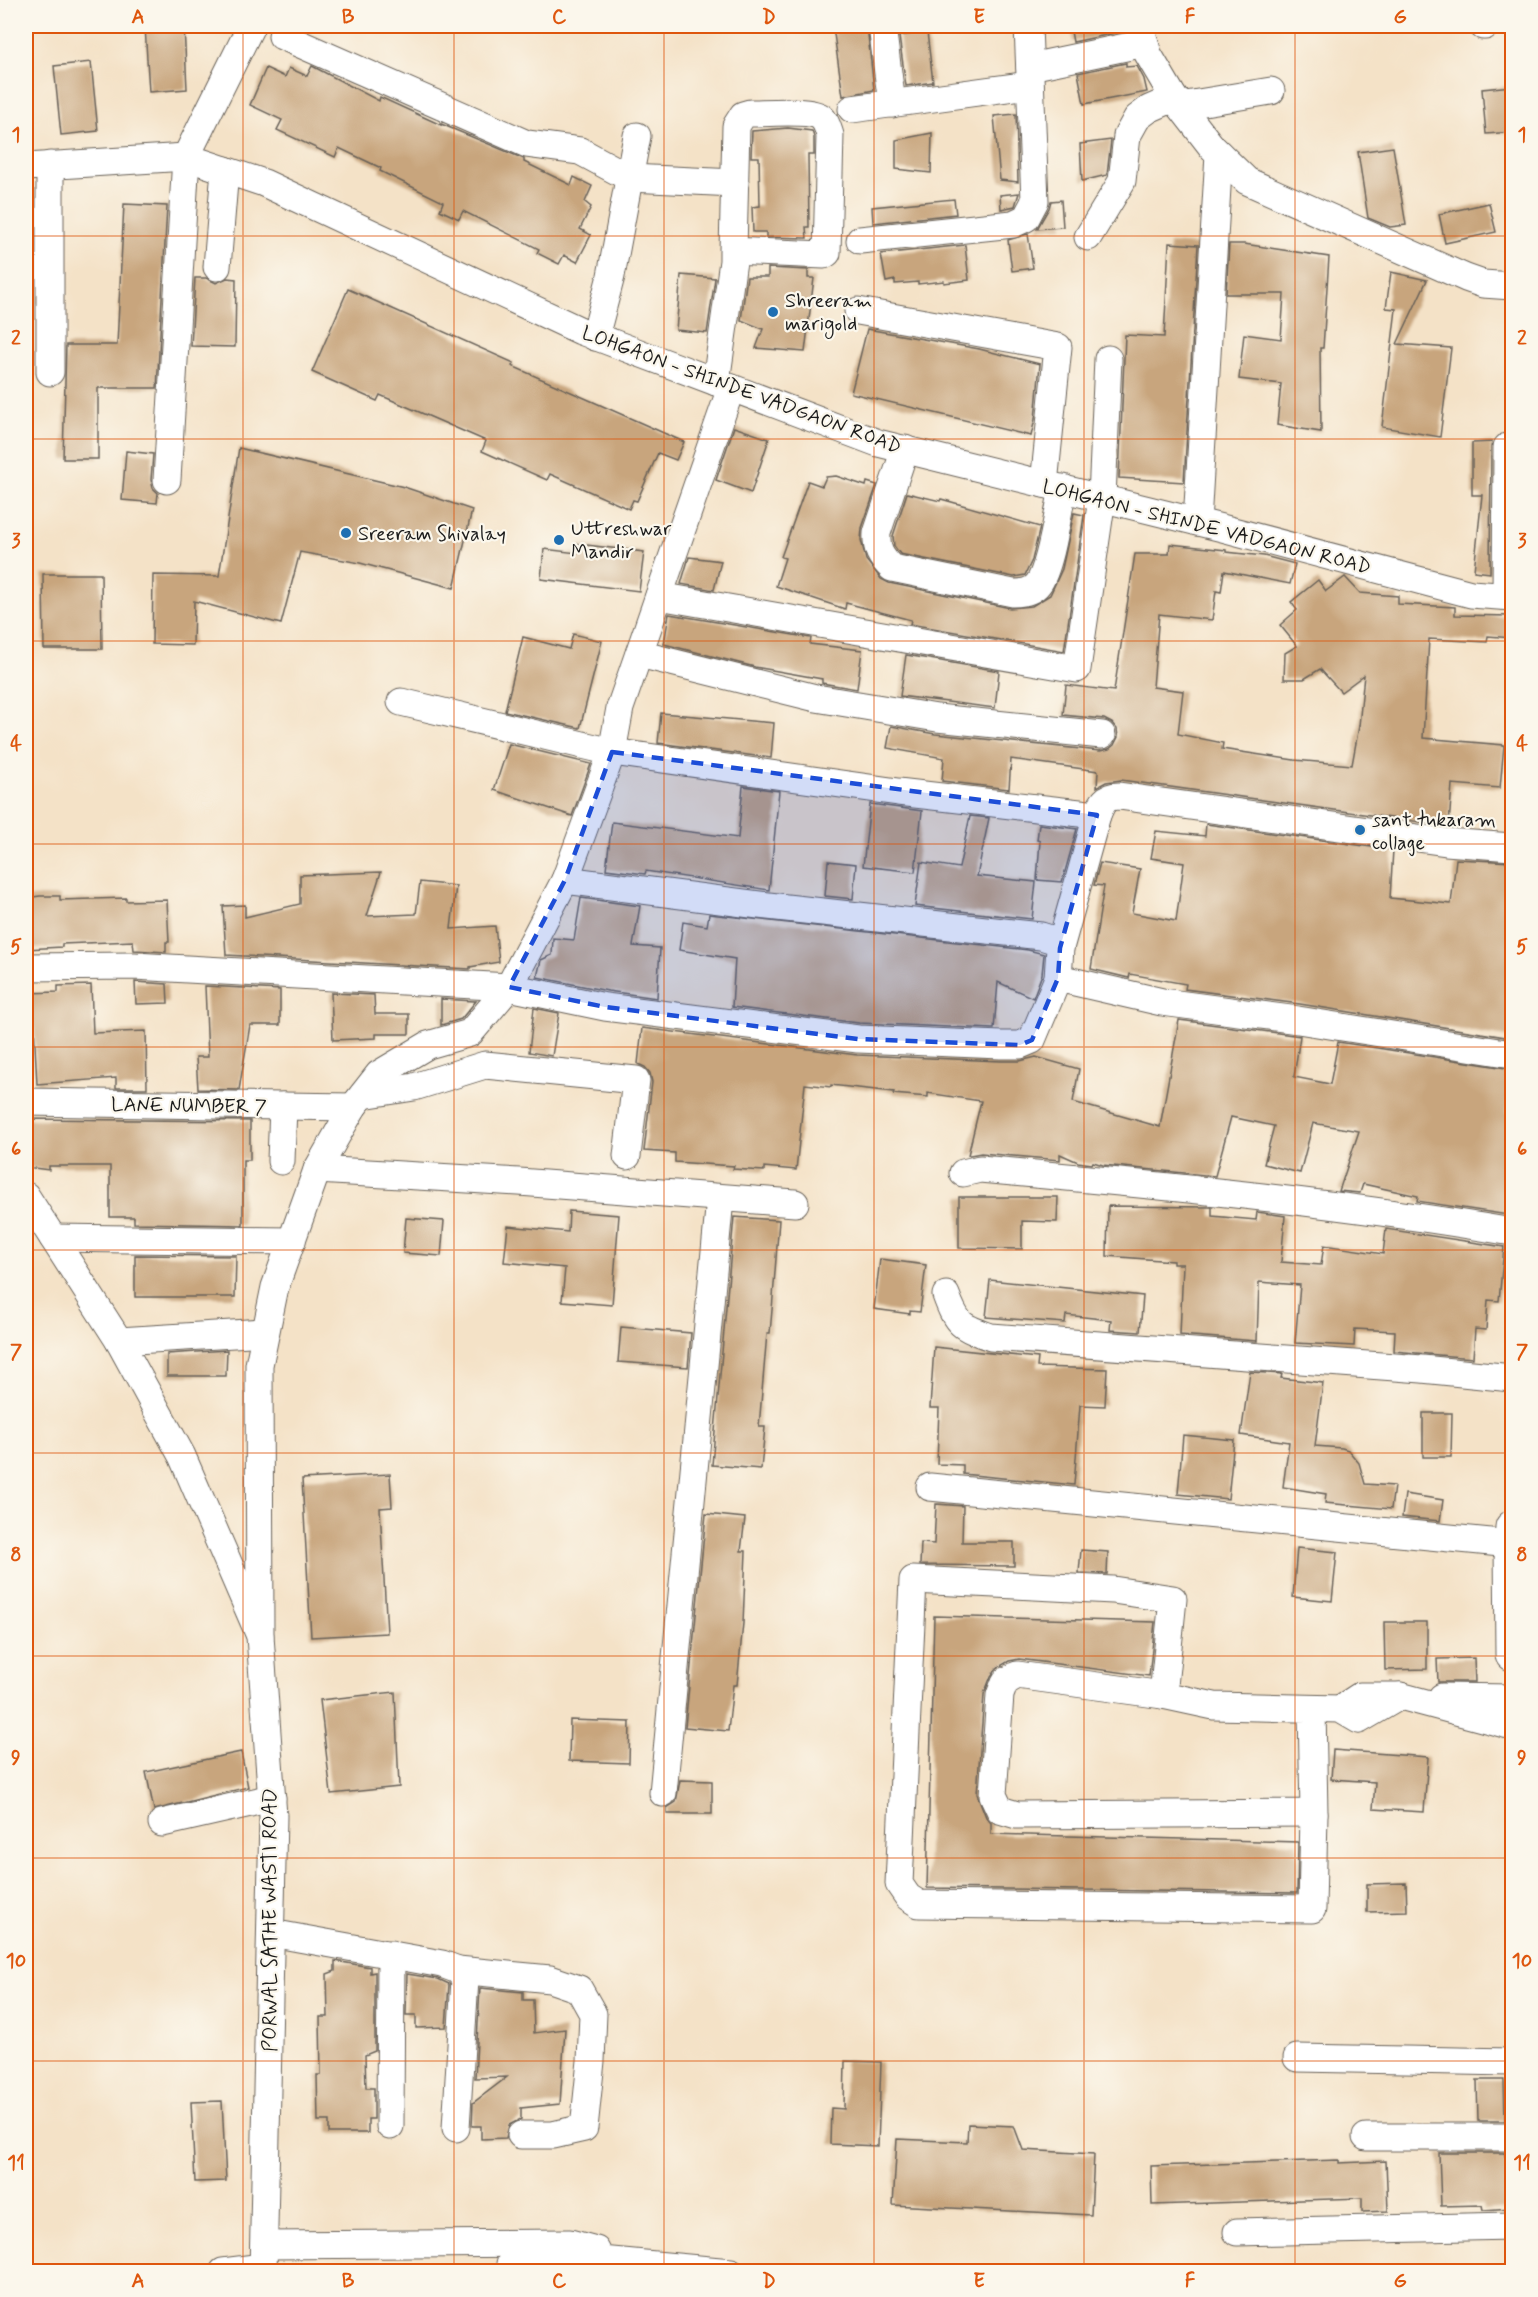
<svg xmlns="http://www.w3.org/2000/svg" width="1538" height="2297" viewBox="0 0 1538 2297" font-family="Mynerve,sans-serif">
  <rect width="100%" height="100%" fill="#fbf7ec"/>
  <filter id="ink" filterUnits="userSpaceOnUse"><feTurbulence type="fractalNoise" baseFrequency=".0167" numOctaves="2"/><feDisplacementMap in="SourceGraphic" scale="12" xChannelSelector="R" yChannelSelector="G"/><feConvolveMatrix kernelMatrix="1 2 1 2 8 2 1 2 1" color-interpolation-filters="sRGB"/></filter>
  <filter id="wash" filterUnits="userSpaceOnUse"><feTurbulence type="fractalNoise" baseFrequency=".008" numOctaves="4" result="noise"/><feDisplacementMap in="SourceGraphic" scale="24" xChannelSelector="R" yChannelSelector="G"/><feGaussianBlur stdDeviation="1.35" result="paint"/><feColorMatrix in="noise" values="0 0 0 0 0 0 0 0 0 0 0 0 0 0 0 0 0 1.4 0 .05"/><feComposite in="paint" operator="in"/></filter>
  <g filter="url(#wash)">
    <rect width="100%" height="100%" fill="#f4e2c7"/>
    <g id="blocks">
      <g fill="#c8a57d">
        <path d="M145,26h39l3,63 -38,3z"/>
        <path d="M847,26h20l7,64 -31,6 -10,-69z"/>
        <path d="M1070,26h49l1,6 -47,10z"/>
        <path d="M927,32l6,50 -27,4 -7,-50z"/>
        <path d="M91,62l7,69 -37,4 -7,-69z"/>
        <path d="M1126,63v4l11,-1 7,13 3,13 -63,12 -6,-31z"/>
        <path d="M312,66l67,35 1,-4 61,28v-1l83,35v3l47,23 3,-8 18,9 -7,16 6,5 -11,22 11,6 -14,27 -13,-7 -5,9 -22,-11 2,-4 -76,-38 -4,8 -19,-9 3,-8 -63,-31 1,-3 -42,-20 -4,9 -58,-27 5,-10 -32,-15 16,-37 19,9 4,-9 18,8z"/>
        <path d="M1512,86v46l-26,2 -4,-45z"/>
        <path d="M1016,114l2,68 -18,-2 -6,-64z"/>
        <path d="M788,128l24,3 2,6v18h-6l1,72h-3l1,11 -41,-1v-5h-13l-1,-25 8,-1 -1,-49h-8l1,-26z"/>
        <path d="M932,133l-1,40 -35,-4v-29z"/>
        <path d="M1111,140l-4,35 -25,6 -2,-37z"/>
        <path d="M1393,147l13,78 -16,2 -22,-9 -10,-66z"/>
        <path d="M1019,193l-4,13 -14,3 -1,-14z"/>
        <path d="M954,199l2,15 -83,9 -1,-16z"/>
        <path d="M1061,200l2,27 -26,2 12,-21 2,-7z"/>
        <path d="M1489,203l7,29 -51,11 -6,-29z"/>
        <path d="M124,204l43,2 -10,182h-59v71h-35l3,-114h51z"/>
        <path d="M1028,234l5,34 -21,3 -4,-31z"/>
        <path d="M1169,243l29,2 -14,237 -65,-4 6,-143 39,2z"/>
        <path d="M1229,244h15l85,13 -6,91h-3l1,84 -44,-7 4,-41 -42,-5 5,-45 37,5 3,-45h-58z"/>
        <path d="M965,245l4,35 -25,3v-2l-26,3v-2l-23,2v-4l-9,2 -5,-28z"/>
        <path d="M768,268l40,2v8h6l-9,74 -49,-4 7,-19 -22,-9 6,-43h21z"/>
        <path d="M1391,272l36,8 -30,64 54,4 -11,89 -58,-10 14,-118 -10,-1z"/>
        <path d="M681,275l34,3 -8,55 -31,-3z"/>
        <path d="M195,278h11l10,5 11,-5 9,1 -1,68 -44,-1z"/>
        <path d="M348,289l166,74 -2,3 172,76 -8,18 -18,-7 -21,48 -4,-1 -4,9 -79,-35 -3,6 -65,-29 4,-10 -106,-46 -3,6 -65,-29z"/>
        <path d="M867,329l112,20 61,15 -5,55 -4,17 -180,-43z"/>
        <path d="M734,427l35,12 -18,54 -35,-13z"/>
        <path d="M1492,442l-1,5 -1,126 -16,-2 8,-76h-10v-52z"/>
        <path d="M239,448l165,39 68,23 -18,78 -94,-25 -60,-11 -19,72 -87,-23 -1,44 -41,-1 1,-69 66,1z"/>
        <path d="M126,451l27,3 -2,26 2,8 5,5 -1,10 -35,-3z"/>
        <path d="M836,476l30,10 1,-4 10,3 -15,43 -1,12 5,20 15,19 8,4 121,25 22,-2 18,-11 12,-26 12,-56 10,2 -20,136 -154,-27 1,-4 -65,-17 -1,6 -69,-23 9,-28 -4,-1 27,-76 14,5 4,-9z"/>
        <path d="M907,493l33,8 1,-2 99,28 -8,33 -7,15 -11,2 -114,-23 -6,-8 -1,-10z"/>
        <path d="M578,544l66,8 -5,39 -98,-12 3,-30 33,4z"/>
        <path d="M1170,544l56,6v2l38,4 31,8 -5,20 -66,-13 -3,21 -5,-1 -4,29 -53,-6 -6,73 30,4 -5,43 45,9 -1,6 72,11 58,5 7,-39 5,-51 -23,17 -21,-23 -16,10h-20l1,-26 12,-7 -17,-21 17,-15 -6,-8 27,-22 8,11 19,-14 15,16 38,3v8l57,3v8l57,1v22l-24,-2 -1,6 -58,-3 -6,99 81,7 -4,43 -48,-4 -3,42 -328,-46 -15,2 -9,5 1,-16 -87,-12 -2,30 -67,-8 2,-23 -57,-10 4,-22 44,8 165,17 9,-2 5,-4 4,-8 -1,-8 -5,-6 -8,-4 -41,-4 3,-30 48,6 21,-137h34z"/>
        <path d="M689,557l32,4 -7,29 -33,-6z"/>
        <path d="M43,574h58l1,75h-58z"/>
        <path d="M669,614l142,24 -1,6 52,6 -5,39 -35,-6v-4l-67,-12 -91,-23z"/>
        <path d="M573,634l29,7 -22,87 -75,-17 18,-74 46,12z"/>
        <path d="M906,655l93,16 -4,37 -95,-12z"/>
        <path d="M661,713l113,10 -3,35 -113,-15z"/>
        <path d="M509,744l82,20 -19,52 -78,-26z"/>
        <path d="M743,786l36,5 -10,99 -123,-19 -1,3 -39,-5 6,-47 126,16z"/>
        <path d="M870,804l52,7 -7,61 -52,-6z"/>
        <path d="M970,816l19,2 -12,58 59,6 -4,37 -117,-13 6,-44 38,6z"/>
        <path d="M1039,824l38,5 -15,53 -25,-2 3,-39 -3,-1z"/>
        <path d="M1206,824l187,26 -3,48 61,6 5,-45 56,3v176l-212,-34 -115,-15 1,-5 -56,-10 -1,4 -38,-9 13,-83 -10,-1 6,-22 40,6 -8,44 44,8 8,-58 -33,-5 5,-27 49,5z"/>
        <path d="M828,861l28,3 -3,35 -28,-3z"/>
        <path d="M381,872l-14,44 49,-2 4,-32 36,4 -5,43 44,-3 4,36 -29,5v2l-244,-14 -3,-49 22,-1v12l55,-13v-29z"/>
        <path d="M40,896h20v4l66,-2v3l41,-1 2,42h-3v10l-32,-2 -1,-9 -71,3v3l-36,2v-51z"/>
        <path d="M581,898l59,8 -7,40 27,2 -3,50 -49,-7 -71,-14 4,-17 11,-5 1,-17 21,2z"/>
        <path d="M709,914l319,36 16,4 -2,20 -9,24 -35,-16 -4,47 -135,-6 -127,-16 3,-48 -56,-9 4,-28 24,4z"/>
        <path d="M135,982l32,2 1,19 -32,1z"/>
        <path d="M91,985l2,48 53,-2 1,57h-31v-10l-79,6 -3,-58 -6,1 -1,-34 31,-1v-6z"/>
        <path d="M205,986l75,4v35h-30l-11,65 -41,-1 -2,-32h12z"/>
        <path d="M331,993l43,2 1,19h34v20h-33v4l-43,2z"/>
        <path d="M441,999l33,2h2l-15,18 -20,6z"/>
        <path d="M534,1008l25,5 -7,43 -23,-4z"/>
        <path d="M1179,1020l121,16 -6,41 36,7 8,-42 174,27 -6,44 6,1v78l-4,23 -91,-14 1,-5 -55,-12 -3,9 -21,-2 20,-60 -46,-8 -13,50 -36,-9 10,-38 -43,-9 -16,59 -112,-11 -10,-3 -1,2 -14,-2 -18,-8v6l-79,-7 -11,2h-2l13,-54 -53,-8v4l-35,-3 1,-2 -63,-7v2l-26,-3 -9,86 -32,-3v4l-31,-2 1,-3 -59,-4v-9l-31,-2 8,-69 -2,-9 -5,-6 -7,-3 4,-36 215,27 144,6h19l16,-4 43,12 -6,33 87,25z"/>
        <path d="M26,1119l224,2v39h-7v65l-109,-2v-6h-24v-51h-61v4l-23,-3z"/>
        <path d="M959,1197h99l-1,25 -35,-1v28l-63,-1z"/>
        <path d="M1108,1206l101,1h3v9l44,4 1,-8 28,4 -4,46 40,3 3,-20 59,9 3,-25 118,18 -5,54 -11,-1 -2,30 -11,-1 -2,29 -79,-7 1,-20 -40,-2 -1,17 -59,-3 5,-58 -41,-3 -2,59 -77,-6 3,-71h-10v-3l-66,-5z"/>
        <path d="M569,1211l50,4 -7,90 -50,-4 3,-33 -61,-6 4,-36 60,6z"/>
        <path d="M734,1217l45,3 -7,90 -2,23h-3l-8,94h6l-4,42 -49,-4z"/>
        <path d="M406,1218l38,3 -3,35 -38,-3z"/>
        <path d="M135,1255l101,1 -1,41h-100z"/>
        <path d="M880,1259l46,6 -6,47 -10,-1v3l-36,-5z"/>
        <path d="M990,1280l153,16 -3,36 -30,-2 1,-10 -45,-5 -1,8 -79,-6z"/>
        <path d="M621,1327l70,6 -3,34 -70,-5z"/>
        <path d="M934,1347l104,11 -1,9 70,2 -2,37 -25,-1 -6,80 -111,-11v-9l-26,-1 2,-56h-9z"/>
        <path d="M227,1350l-1,26h-59v-22z"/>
        <path d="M1250,1372l32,2 -1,4 42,5 -8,63 27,2 6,2 11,13 6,21 29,2 -3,23 -66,-6 1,-9 -43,-7 6,-45 -48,-7z"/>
        <path d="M1423,1413h29l-1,44h-28z"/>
        <path d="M1183,1435l51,5 -6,59 -50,-5z"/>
        <path d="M390,1474l2,33 -12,1 7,125 -76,4 -9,-158z"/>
        <path d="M1405,1494l38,6 -3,21 -38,-4z"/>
        <path d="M936,1504l27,2 -1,36h52v24l-94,-1 1,-22 13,1z"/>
        <path d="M706,1514l39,4 -4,33h5l-3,72 -6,62h-4l-5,46 -43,-4z"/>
        <path d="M1297,1548l40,4 -5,49 -39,-4z"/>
        <path d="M1081,1550l27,2 -1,22 -28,-1z"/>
        <path d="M934,1616l221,6 -6,54 -130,-17 -10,2 -12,7 -6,8 -7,18 -7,100 9,23 5,6v11l307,8 -1,51 -370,-5z"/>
        <path d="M1384,1622h43v47l-42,1z"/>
        <path d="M1474,1658l1,24h-37l-1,-23z"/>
        <path d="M395,1692l4,95 -68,7 -11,-94z"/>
        <path d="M570,1720l60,2 -1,41 -60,-2z"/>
        <path d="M1333,1750l95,7 -4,55 -51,-3 2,-27 -44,-3z"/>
        <path d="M241,1752l7,35 -94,23 -8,-38z"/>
        <path d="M680,1780l32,1v33h-45v-6l9,-6z"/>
        <path d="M1406,1883l1,28 -40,1v-28z"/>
        <path d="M335,1961l35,6v6l5,-1v79l-10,4 1,33h8v31h-6v14h-39v-12h-11l-1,-46h4l-1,-58h8l-1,-43 8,-3z"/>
        <path d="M407,1974l31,5 11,5 -3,43 -30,1v-13h-10z"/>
        <path d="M480,1988l43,4v8h10l1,33 31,-4 -5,75 -39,4v11l-12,6 -3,13 -25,1v-13h-9l1,-23 34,-26 -32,1z"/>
        <path d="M845,2061l36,1 -3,84 -48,-2 1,-36 13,1z"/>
        <path d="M1477,2080h27l1,41h-27z"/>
        <path d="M222,2101l4,80 -31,1 -4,-80z"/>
        <path d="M968,2124l46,2 9,24 71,4 -3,61 -198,-10 4,-66 70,3z"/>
        <path d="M1439,2153h66v3l7,-1v53l-29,2 -1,-5 -41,1z"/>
        <path d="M1339,2160v3l47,-2 2,50 -26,1v-14l-210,7 -1,-39z"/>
      </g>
    </g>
  </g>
  <g filter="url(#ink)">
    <use href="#blocks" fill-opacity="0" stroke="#686158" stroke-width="1.5"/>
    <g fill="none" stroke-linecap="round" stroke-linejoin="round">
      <defs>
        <g id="minor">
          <path d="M882,26l10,78"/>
          <path d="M1140,26l8,28 26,44 38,49 35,34 219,97 17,6 29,2"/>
          <path d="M1483,26h2"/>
          <path d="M282,36l245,108 53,7 50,27 105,5"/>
          <path d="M1030,67l115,-24"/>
          <path d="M1180,106l91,-15"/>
          <path d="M852,109l178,-24"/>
          <path d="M26,167l160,-10 78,26 317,148 297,112 344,85 249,66 41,3"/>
          <path d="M1088,237l34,-56 5,-45 10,-18 12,-9 25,-11"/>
          <path d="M860,240l153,-16 13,-6 9,-17 -7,-175"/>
          <path d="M217,267l8,-97"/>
          <path d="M858,311l200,36 -14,137"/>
          <path d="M595,337l16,-61 26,-140"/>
          <path d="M50,372v-207"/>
          <path d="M716,382l17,-121v-10l3,-125 7,-11 7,-2c15,0 62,-4 72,5 5,5 6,11 8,17l-3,118 -3,2 -91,-4"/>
          <path d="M905,449l-28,84c-1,16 3,24 15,35l121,25c9,0 19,-1 25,-9 13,-17 20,-73 25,-96"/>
          <path d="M167,480l19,-323 65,-131"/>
          <path d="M1197,522l22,-368"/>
          <path d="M659,596l418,73 25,-171 6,-139"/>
          <path d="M1506,596l1,-149"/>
          <path d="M639,654l177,44 121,20 165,17"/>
          <path d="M401,702l211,50 286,40 199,23c5,-12 8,-19 22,-19l327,46 66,5"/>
          <path d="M565,880l194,25 282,31 13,4 6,8 -2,30"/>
          <path d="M1060,948l37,-133"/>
          <path d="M26,967l108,-1 375,21 96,20 253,32 143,6h19l12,-5 26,-62 104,24 136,18 214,34"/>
          <path d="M363,1095l51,-8 71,-22 151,15 -9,76"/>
          <path d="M26,1102l327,5"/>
          <path d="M281,1161l2,-55"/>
          <path d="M317,1170l202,12 276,21"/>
          <path d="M963,1173l17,-4c178,16 356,33 532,63"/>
          <path d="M26,1196l93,145 63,115 78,180 13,180 -10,456"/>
          <path d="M53,1238l239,3"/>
          <path d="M946,1295c11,30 15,32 45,42l431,32 90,9"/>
          <path d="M119,1341l146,-9"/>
          <path d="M930,1487l581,57"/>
          <path d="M260,1636l-1,-271 16,-78 42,-117 36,-63 26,-33 49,-29 42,-12 39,-46 56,-107 47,-128 8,-44 111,-320"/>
          <path d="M1163,1695l10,-96 -60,-9 -200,-10 -14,304 9,13 11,7 393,5 2,-96"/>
          <path d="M1442,1697l70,1"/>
          <path d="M1312,1709l2,104 -297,2 -17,-5 -7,-15 7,-100 5,-13 12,-7 146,20 51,11 126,3 19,11 41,-24 112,30"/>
          <path d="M1340,1709l20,-13h40"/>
          <path d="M663,1793l57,-594"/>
          <path d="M162,1823l110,-25"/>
          <path d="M271,1933l171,31 16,6 7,9 -9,149"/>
          <path d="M458,1970l92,9 29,10 14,25 -2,47 -7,67 -31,7h-32"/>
          <path d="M1297,2058l215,4"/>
          <path d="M390,2126l1,-172"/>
          <path d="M1366,2137h146"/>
          <path d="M1237,2232l275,-6"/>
          <path d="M264,2245l306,-2 26,7 5,10 130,12"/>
          <path d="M510,2264l67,1 6,3 3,4"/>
          <path d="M223,2272l40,-5"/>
        </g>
        <path id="major" d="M1512,1527l-1,17 1,110"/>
      </defs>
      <use href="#minor" stroke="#686158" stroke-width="29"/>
      <use href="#major" stroke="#686158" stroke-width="35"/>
      <use href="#minor" stroke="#fff" stroke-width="27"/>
      <use href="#major" stroke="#fff" stroke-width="33"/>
    </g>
  </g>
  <path fill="#1d4ed8" fill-opacity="0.2" stroke="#1d4ed8" stroke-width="4.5" stroke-dasharray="12 8" stroke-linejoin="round" d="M612,752l485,63 -37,133 -2,30 -26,62 -12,5 -162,-6 -253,-32 -96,-20 56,-107z"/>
  <path fill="none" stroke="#de560d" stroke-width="1.5" stroke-opacity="0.55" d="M243,26v2246M454,26v2246M664,26v2246M874,26v2246M1084,26v2246M1295,26v2246M26,236h1486M26,439h1486M26,641h1486M26,844h1486M26,1047h1486M26,1250h1486M26,1453h1486M26,1656h1486M26,1858h1486M26,2061h1486"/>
  <g fill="#1f6fb2" stroke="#fbf7ec" stroke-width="2">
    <circle cx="773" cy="312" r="6"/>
    <circle cx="346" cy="533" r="6"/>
    <circle cx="559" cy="540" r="6"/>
    <circle cx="1360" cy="830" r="6"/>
  </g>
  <g text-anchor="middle" stroke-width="4.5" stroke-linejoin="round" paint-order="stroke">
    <g font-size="20" fill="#1c1c1c" stroke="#fbf7ec" text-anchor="start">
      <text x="785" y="307">Shreeram<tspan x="785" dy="23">marigold</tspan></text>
      <text x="571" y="535">Uttreshwar<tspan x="571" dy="23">Mandir</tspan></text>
      <text x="358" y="540">Sreeram Shivalay</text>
      <text x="1372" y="826">sant tukaram<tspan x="1372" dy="23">collage</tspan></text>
    </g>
    <g font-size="20" fill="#1c1c1c" stroke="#fbf7ec">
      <text transform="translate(742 389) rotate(20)" y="7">LOHGAON - SHINDE VADGAON ROAD</text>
      <text transform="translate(1207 526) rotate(14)" y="7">LOHGAON - SHINDE VADGAON ROAD</text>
      <text transform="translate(189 1105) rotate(1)" y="7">LANE NUMBER 7</text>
      <text transform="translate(269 1920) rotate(-90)" y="7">PORWAL SATHE WASTI ROAD</text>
    </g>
  </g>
  <rect width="1538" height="2297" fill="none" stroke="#fbf7ec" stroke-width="66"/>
  <rect x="33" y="33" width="1472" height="2231" fill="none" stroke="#de560d" stroke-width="2"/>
  <g font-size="20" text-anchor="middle" font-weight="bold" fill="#de560d">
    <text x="138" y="23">A</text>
    <text x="348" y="23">B</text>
    <text x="559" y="23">C</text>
    <text x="769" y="23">D</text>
    <text x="979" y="23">E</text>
    <text x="1190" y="23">F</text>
    <text x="1400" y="23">G</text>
    <text x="16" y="141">1</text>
    <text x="1522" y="141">1</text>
    <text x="16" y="344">2</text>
    <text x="1522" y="344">2</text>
    <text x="16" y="547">3</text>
    <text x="1522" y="547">3</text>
    <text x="16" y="750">4</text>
    <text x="1522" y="750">4</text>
    <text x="16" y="953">5</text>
    <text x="1522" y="953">5</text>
    <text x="16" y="1155">6</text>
    <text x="1522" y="1155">6</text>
    <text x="16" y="1358">7</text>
    <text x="1522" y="1358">7</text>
    <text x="16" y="1561">8</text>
    <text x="1522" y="1561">8</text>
    <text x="16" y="1764">9</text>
    <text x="1522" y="1764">9</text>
    <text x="16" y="1967">10</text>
    <text x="1522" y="1967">10</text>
    <text x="16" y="2169">11</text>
    <text x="1522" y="2169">11</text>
    <text x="138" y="2287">A</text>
    <text x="348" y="2287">B</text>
    <text x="559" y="2287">C</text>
    <text x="769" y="2287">D</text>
    <text x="979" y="2287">E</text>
    <text x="1190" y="2287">F</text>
    <text x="1400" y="2287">G</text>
  </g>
</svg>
